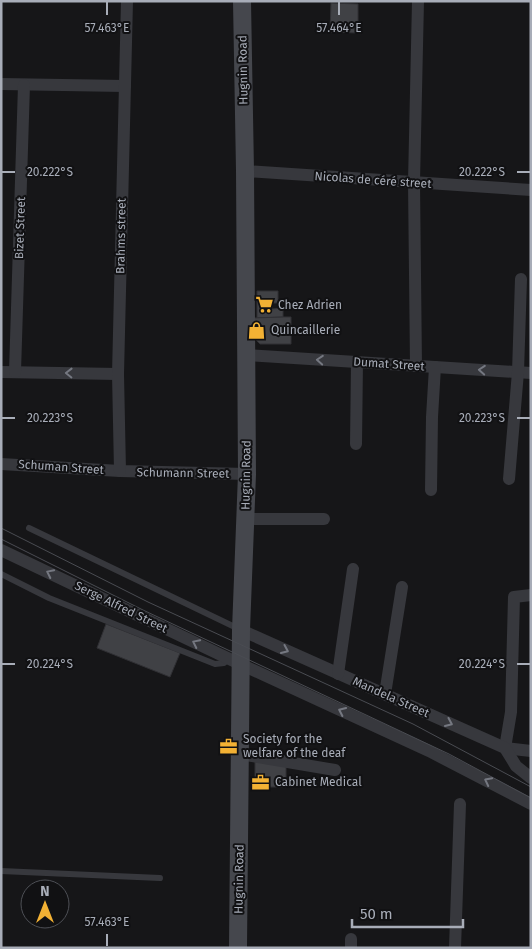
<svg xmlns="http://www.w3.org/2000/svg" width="532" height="949" viewBox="0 0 532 949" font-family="'Fira Sans',sans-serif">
  <rect width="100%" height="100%" fill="#161618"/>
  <g fill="#404145" stroke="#303034">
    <path d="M331,3l27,1v29l-28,-1z"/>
    <path d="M257,291h21v12h-6v6l11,-1v9l-26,1z"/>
    <path d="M283,317h8v27h-31l-8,-8v-18z"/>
    <path d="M106,624l74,29 -10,24 -73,-29z"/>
    <path d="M255,762l31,1v24h-31z"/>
  </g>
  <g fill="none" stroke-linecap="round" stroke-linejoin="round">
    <g stroke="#37383d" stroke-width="6">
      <path d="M29,528l210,101"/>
      <path d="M1,574l48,24 166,66 9,-1 5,-4"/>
      <path d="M1,871l159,7"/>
    </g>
    <g stroke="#37383d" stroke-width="12">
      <path d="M1,84l124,2"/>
      <path d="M245,171l286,19"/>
      <path d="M247,355l284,18"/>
      <path d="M416,366l-2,-184 4,-181"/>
      <path d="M1,372l117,2"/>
      <path d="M15,372l9,-287"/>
      <path d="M356,444l1,-82"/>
      <path d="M1,464l119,7 127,3"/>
      <path d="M120,471l-2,-97 9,-373"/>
      <path d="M509,479l9,-107 3,-93"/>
      <path d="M431,490l1,-73 3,-50"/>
      <path d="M246,519h78"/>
      <path d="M1,550l239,114 189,87 102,53"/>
      <path d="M531,595l-17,2 -3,115 -6,36 26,3"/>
      <path d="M241,630l264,118 11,18 15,12"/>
      <path d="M338,674l15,-105"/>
      <path d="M385,694l17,-107"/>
      <path d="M240,754l95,16"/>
      <path d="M351,939v9"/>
      <path d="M455,948l5,-144"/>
    </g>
    <path stroke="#45474d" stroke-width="18" d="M238,948l3,-318 6,-156 -2,-303 -3,-170"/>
    <g stroke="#4a4c52" stroke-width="1">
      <path d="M1,528l147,74 265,122 118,63"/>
      <path d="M1,539l142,71 306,144 82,44"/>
    </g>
  </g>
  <defs><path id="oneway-chevron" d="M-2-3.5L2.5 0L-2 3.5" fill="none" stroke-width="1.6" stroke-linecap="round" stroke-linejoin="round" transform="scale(1.25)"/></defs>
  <g stroke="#757881">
    <use href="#oneway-chevron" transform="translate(320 360) rotate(-176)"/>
    <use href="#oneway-chevron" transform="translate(482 370) rotate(-176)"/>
    <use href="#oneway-chevron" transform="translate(69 373) rotate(-179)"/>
    <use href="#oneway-chevron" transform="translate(50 573) rotate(-154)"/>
    <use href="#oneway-chevron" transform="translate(196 643) rotate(-154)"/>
    <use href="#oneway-chevron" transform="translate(285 650) rotate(24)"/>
    <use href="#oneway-chevron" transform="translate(342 711) rotate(-155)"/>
    <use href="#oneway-chevron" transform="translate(449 723) rotate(24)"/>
    <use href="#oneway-chevron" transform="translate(488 781) rotate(-153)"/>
  </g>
  <path fill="none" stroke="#a8adb8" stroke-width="2" d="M107,2v13M339,2v13M2,172h13M517,172h13M2,418h13M517,418h13M2,664h13M517,664h13M107,934v12"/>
  <defs>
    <symbol id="supermarket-bare" viewBox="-9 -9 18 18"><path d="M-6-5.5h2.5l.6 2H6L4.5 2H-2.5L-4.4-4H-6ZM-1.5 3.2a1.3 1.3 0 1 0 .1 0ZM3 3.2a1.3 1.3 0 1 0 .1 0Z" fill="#f2b134" stroke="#111113" stroke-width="2.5" paint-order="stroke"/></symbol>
    <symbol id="shop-bare" viewBox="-9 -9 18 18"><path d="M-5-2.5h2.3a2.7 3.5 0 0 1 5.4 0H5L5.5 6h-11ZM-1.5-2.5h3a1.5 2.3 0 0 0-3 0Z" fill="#f2b134" stroke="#111113" stroke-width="2.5" paint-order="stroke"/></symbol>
    <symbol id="office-bare" viewBox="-9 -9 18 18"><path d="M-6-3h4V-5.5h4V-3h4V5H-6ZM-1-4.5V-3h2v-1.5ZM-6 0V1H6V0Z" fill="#f2b134" stroke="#111113" stroke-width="2.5" paint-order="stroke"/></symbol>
  </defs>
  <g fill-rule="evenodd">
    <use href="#supermarket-bare" x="252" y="292" width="25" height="25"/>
    <use href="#shop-bare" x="244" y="318" width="25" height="25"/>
    <use href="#office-bare" x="216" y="734" width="25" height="25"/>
    <use href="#office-bare" x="248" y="770" width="25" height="25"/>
  </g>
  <g text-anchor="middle" stroke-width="4" stroke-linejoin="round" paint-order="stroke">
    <g font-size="12" fill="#a8adb8" stroke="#111113">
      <text transform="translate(243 70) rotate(-91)" y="4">Hugnin Road</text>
      <text transform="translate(373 180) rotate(4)" y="4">Nicolas de céré street</text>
      <text transform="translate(20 228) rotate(-88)" y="4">Bizet Street</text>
      <text transform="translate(121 236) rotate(-89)" y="4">Brahms street</text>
      <text transform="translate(389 364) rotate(4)" y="4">Dumat Street</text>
      <text transform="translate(61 467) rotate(4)" y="4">Schuman Street</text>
      <text transform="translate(183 473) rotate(1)" y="4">Schumann Street</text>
      <text transform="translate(246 475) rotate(-89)" y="4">Hugnin Road</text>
      <text transform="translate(121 607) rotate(26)" y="4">Serge Alfred Street</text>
      <text transform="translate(391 697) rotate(24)" y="4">Mandela Street</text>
      <text transform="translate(239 879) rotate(-89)" y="4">Hugnin Road</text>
    </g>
    <g font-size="12" fill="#a8adb8" stroke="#111113" text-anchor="start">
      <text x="278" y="309">Chez Adrien</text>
      <text x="271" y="334">Quincaillerie</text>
      <text x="243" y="743">Society for the<tspan x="243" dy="14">welfare of the deaf</tspan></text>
      <text x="275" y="786">Cabinet Medical</text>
    </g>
  </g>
  <g font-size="12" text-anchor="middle" fill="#a8adb8" stroke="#111113" stroke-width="4" stroke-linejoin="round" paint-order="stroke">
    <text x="107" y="32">57.463°E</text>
    <text x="339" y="32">57.464°E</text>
    <text x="50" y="176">20.222°S</text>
    <text x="482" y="176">20.222°S</text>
    <text x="50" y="422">20.223°S</text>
    <text x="482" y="422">20.223°S</text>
    <text x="50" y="668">20.224°S</text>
    <text x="482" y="668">20.224°S</text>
    <text x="107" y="926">57.463°E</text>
  </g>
  <rect width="532" height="949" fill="none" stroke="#a8adb8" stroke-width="5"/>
  <g transform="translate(45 904)"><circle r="24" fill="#111113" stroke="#4d4f55"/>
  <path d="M0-4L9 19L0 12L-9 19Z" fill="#f2b134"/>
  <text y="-8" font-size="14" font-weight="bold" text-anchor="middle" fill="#a8adb8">N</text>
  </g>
  <path d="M352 919v8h111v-8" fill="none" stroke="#a8adb8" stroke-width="2.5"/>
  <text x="360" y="919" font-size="15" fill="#a8adb8" stroke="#111113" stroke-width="4" paint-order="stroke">50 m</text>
</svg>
